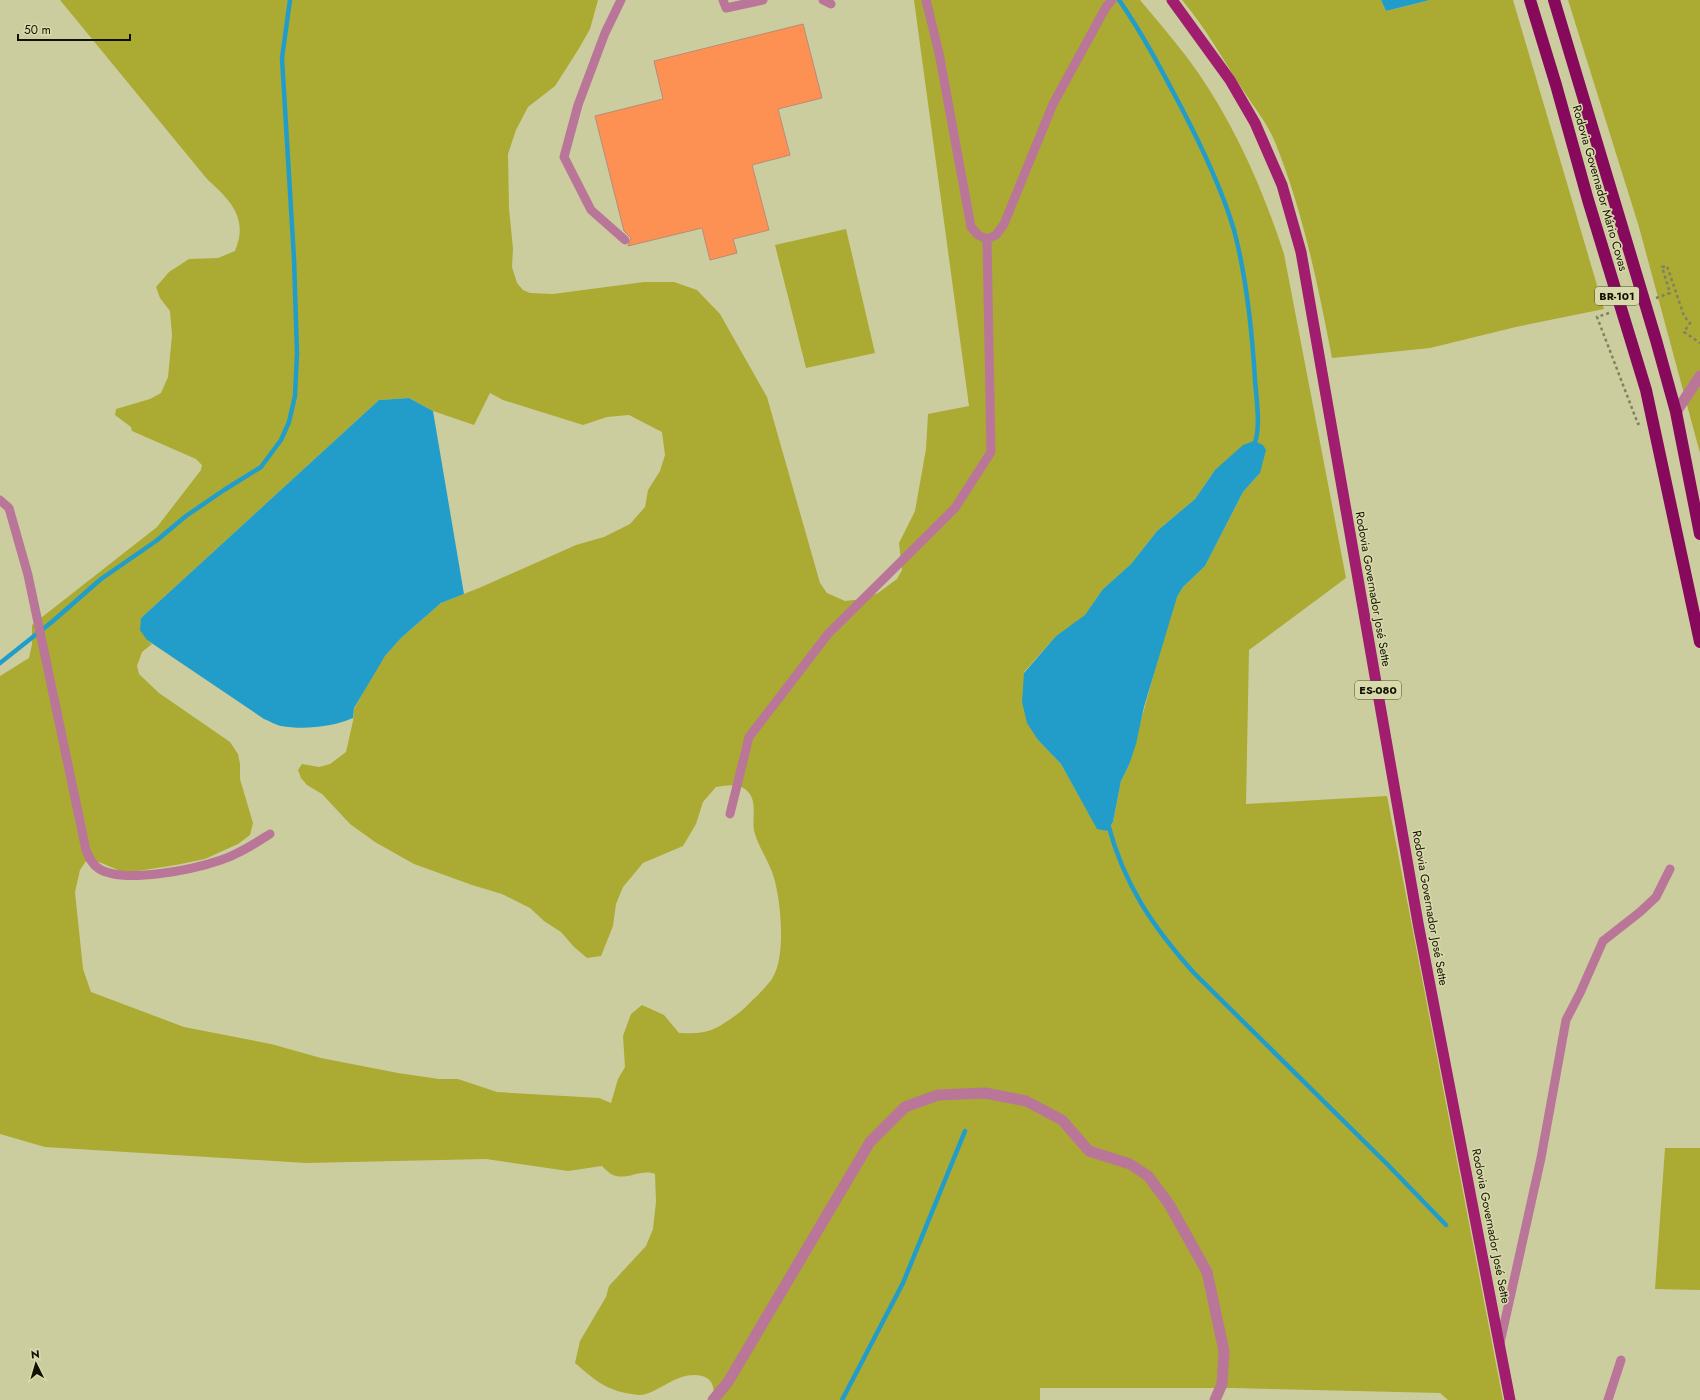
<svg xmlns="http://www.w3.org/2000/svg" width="1700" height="1400" viewBox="0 0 1700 1400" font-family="Jost,sans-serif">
  <rect width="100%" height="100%" fill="#cccd9f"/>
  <g fill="#abaa33" fill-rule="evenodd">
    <path d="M60,0h538l-8,29 -12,21 -23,36 -27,21 -12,23 -8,24 1,54 4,41 -1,18 5,16 6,7 7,3 23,1 91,-12h30l23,8 23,24 47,83 53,186 7,10 18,8 18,-2 15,-6 19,-14 5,-9 -3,-27 16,-32 11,-62 2,-35 41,-8 -55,-406h226c20,24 41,48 59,74 38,56 64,116 85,180l62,324 -97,72 -3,154 141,-8 116,604h-55l-8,-7 -207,-5h-193v12h-326c0,-11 0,-21 -12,-24 -25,-6 -46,20 -63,19 -31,-3 -42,-13 -64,-32l5,-22 26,-44 3,-11 37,-40 7,-17 3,-27 -1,-28c-14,-6 -28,7 -42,1 -4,-2 -8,-6 -11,-9l-34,5 -82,-12 -180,4 -261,-16 -45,-13v-458l29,-18 3,-14v-19l125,-98 44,-57 1,-5 -6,-6 -64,-28 -1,-4 -16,-12 1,-6 34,-10 11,-6 7,-16 4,-42 -2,-24 -10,-13 -4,-11 13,-15 20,-13 29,-1 17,-7c14,-33 -5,-51 -28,-72zM490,393l13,7 80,25 24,-8 22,-2 33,17 3,23 -5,16 -12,19 -3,17 -15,17 -26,13 -28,8 -97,43 -38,15 -40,35 -16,18 -12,18 -19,35 -1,12 -7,31 -16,12 -11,3 -17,-3 -4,6 3,8 6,7 15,9 28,30 25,18 39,22 58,21 30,9 28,14 14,13 17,11 13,15 13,11 14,-2 12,-30 3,-22 7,-17 20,-24 40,-17 13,-22 7,-22 13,-15c9,-1 21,-4 29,2 15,11 5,31 10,45 5,16 15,29 19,44 7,24 12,77 -1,99 -4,8 -26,29 -33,35 -23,17 -31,23 -61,21l-15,-18 -22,-10 -11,9 -8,22 2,31 -7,12 -7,24 -12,-5 -102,-6 -39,-13h-19l-41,-6 -77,-15 -50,-14 -87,-17 -93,-35 -8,-23 -8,-77 5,-22 6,-9 13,1 26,11 51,-8 29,-6 33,-15 12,-9 3,-12 -13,-44v-15l-2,-10 -8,-12 -71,-49 -20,-19 -2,-8 5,-14 10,-8 -5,-4 -6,-22 238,-218 30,-2 24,13 41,14zM1215,470l45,3 -17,19 -38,74 -22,21 -6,10 -7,17 -41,151 -8,16 -8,41 -6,9 -10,-3 -36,-64 -23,-24 -14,-68 32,-36 30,-21 17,-26 28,-25 26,-33 38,-32z"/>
    <path d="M1182,0h199l5,11 44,-11h83l91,309 -88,18 -86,21 -98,10c-14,-73 -29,-147 -57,-216 -8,-19 -21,-35 -32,-52 -20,-30 -37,-62 -61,-90z"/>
    <path d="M1568,0h132v453l-61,-226z"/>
    <path d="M846,229l29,124 -69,15 -31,-123z"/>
    <path d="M1665,1148h35v142l-45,-1z"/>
  </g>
  <g fill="#229dca">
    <path d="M1381,0h49l-44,11z"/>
    <path d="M409,398l24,13 31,183 -23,9 -40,35 -16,18 -31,52 -1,10c-21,9 -49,12 -72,8 -5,-1 -12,-5 -17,-7l-117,-79 -7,-10 1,-12 238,-218z"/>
    <path d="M1254,441l9,4 3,5 -6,23 -17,19 -38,74 -22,21 -6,10 -33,110 -8,37 -7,21 -8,16 -8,41 -6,9 -10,-2 -36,-65 -23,-24 -11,-17 -5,-21 2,-29 32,-37 29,-21 18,-26 28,-25 26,-33 38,-32 20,-29 28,-25z"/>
  </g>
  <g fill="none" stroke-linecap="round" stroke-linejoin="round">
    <g stroke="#229dca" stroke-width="4.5">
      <path d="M1119,0c23,33 42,69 61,105 21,40 41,81 54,125 13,49 18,100 21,150 1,16 7,53 -2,66"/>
      <path d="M0,663l53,-42 48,-42 55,-38 30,-25 38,-26 37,-23 20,-27 8,-18 6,-26 2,-43 -3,-94 -12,-201 8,-58"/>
      <path d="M1108,824c16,61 45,103 86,149l193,191 59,61"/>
      <path d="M842,1400l61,-117 62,-152"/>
    </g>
  </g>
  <path fill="#fd9154" stroke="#b78c76" d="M803,24l19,74 -44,11 12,46 -38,10 17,65 -36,9 4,14 -27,7 -8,-32 -74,18 3,-8 -7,-7 -29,-115 68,-17 -9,-38z"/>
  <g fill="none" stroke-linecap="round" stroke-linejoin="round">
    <g stroke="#818160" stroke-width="2.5" stroke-dasharray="3 3" stroke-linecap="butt">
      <path d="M1656,298l14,-5 -8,-26 5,-1 17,50 6,7 -6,9 16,11"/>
      <path d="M1609,313l-12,4 41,107 2,-1"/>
    </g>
    <g stroke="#ba7698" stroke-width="9">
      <path d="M621,0l-16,33 -27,72 -14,52 27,53 34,30"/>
      <path d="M723,0l3,8 37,-8"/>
      <path d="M823,0l8,4"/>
      <path d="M926,0l13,53 32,174 7,8 9,4 9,-4 8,-11 49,-120 53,-97 6,-7"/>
      <path d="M0,500l9,8 19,67 58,275c3,7 5,13 12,18 24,17 97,1 123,-8 18,-6 33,-16 49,-26"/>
      <path d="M730,814l19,-77 79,-103 127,-126 36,-56 -4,-213"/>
      <path d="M1500,1343l41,-185 25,-138 14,-27 23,-52 37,-29 16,-15 14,-28"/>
      <path d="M1608,1400l13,-40"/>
    </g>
    <path stroke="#ba7698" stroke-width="11" d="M713,1400l15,-18 142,-240 35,-35 33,-12 47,-2 41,8 36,19 27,31 41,13 18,12 21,28 38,68 17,79 -2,33 -7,16"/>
    <path stroke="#ba7698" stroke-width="11" d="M1676,412l24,-36"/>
    <path stroke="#a01e6d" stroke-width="11" d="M1172,0l58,80 25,43 27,62 19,67 117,671 92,477"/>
    <g stroke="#87095b" stroke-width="12">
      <path d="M1530,0l26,85 32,115 58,190 54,252"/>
      <path d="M1554,0l102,340 20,72 24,122"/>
    </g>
  </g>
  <g text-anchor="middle" stroke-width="3" stroke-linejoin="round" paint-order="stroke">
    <g fill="#d9daab" stroke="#4d4d35" stroke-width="1">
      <rect x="1595" y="287" width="44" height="18" rx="3"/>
      <rect x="1355" y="681" width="46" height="18" rx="3"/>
    </g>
    <g font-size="11" font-weight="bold" fill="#111102">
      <text x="1617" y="300">BR-101</text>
      <text x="1378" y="694">ES-080</text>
    </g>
    <g font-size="12" fill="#111102" stroke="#d9daab">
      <text transform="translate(1600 188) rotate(74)" y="4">Rodovia Governador Mário Covas</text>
      <text transform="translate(1373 589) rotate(80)" y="4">Rodovia Governador José Sette</text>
      <text transform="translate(1430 908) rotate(80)" y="4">Rodovia Governador José Sette</text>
      <text transform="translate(1491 1226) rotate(79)" y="4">Rodovia Governador José Sette</text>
    </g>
  </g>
  <g transform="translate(36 1364) rotate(355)" stroke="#d9daab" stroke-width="3" paint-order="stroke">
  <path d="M0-3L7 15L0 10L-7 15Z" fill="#111102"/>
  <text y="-6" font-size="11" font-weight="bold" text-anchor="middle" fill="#111102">N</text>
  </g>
  <path d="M18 34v6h112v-6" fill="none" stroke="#111102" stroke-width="2"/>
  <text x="24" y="34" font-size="12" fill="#111102" stroke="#d9daab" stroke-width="3" paint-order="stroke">50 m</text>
</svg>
